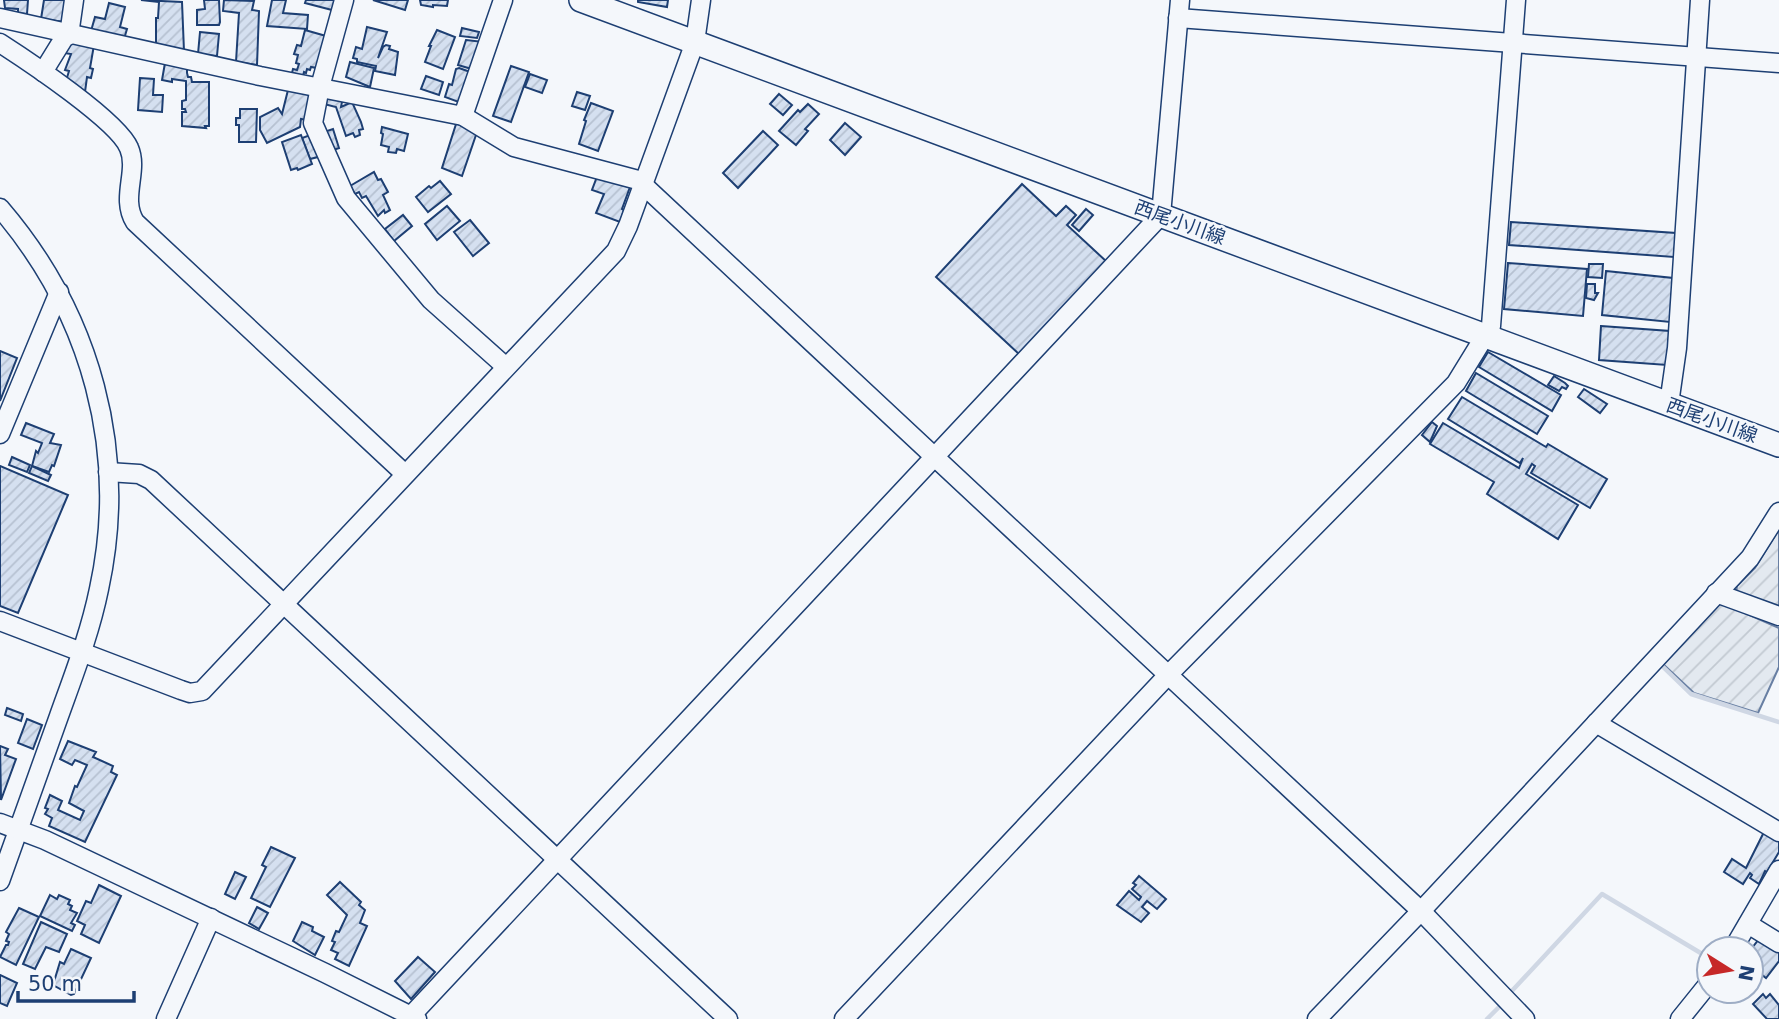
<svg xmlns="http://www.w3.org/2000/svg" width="1779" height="1019" viewBox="0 0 1779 1019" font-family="'DejaVu Sans','Noto Sans JP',sans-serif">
  <defs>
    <pattern id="garden-furrows" width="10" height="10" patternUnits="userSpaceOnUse" patternTransform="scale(1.75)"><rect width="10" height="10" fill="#e3e9f0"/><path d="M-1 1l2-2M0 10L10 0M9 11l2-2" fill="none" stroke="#c2c9d1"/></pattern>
    <pattern id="building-hatch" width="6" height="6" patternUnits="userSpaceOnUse" patternTransform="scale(1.75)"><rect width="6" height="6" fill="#d5e0f0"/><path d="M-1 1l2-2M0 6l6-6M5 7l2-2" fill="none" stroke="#b6c1d1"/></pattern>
  </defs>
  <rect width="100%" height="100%" fill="#f4f7fb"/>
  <g fill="url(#garden-furrows)" stroke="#687fa3" stroke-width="2">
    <path d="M1779,529v79l-43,-15 1,-7 18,-18z"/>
    <path d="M1720,602l59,26v39l-21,46 -64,-20 -31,-29z"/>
  </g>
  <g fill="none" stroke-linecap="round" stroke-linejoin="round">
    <g stroke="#cfd7e4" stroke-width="4.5">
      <path d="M1660,664l31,30 88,28"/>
      <path d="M1510,993l92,-99 107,64"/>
      <path d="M1487,1019l15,-15"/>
    </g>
  </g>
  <g fill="url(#building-hatch)" stroke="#1d3f73" stroke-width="2">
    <path d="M4,0h24l-1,14 -9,-1v-4l-13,-1z"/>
    <path d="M44,0h24l-3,22 -24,-3z"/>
    <path d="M141,0l41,2 2,49 -28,-6v-27h2l1,-16z"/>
    <path d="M204,0h15l1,22 -1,3h-22v-15l8,-1z"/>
    <path d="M224,0l30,1 -2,9 7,1 -2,54 -21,-3 3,-49 -16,-2z"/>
    <path d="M272,0h14l-3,13 25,2 -1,14 -40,-3z"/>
    <path d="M306,0h29l-3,10 -27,-7z"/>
    <path d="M373,0h35l-3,10z"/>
    <path d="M420,0h28l-1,6 -14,-1v2l-12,-2z"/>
    <path d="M638,0h30l-1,7 -29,-5z"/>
    <path d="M109,3l16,4 -5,20 7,2 -3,10 -33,-8 4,-14 10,2z"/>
    <path d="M367,27l20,5 -9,26 5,-11 3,-2 4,1 -1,3 9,3 -3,23 -20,-4 1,-5 -19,-4v-3l-4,-1 3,-11 6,2z"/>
    <path d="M462,28l17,4 -2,6 -17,-2z"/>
    <path d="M305,30l21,6 -9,32 -6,-1 -1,3 -3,-1 -1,4 -2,-1 -1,4 -11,-3 1,-4 4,1 2,-6 -3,-1 2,-8 -4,-1 3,-9 4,1z"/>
    <path d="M437,30l18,7 -12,32 -18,-7 6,-16h-2z"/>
    <path d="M200,32l19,2 -2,22 -19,-2z"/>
    <path d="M67,39l27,6 -4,23 3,1 -2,9 -4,-1 -2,15 -7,-2 -12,-9 3,-10 -4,-1 6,-16 -7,-1z"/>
    <path d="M466,40l18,2 -9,28 -17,-5z"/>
    <path d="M350,62l24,6 -4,19 -24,-10z"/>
    <path d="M165,63l22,4v6l1,4h3l1,5h17v44h-4l1,2 -24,-2v-14h4l-1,-3h-3v-8l4,-1v-19l-14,-2v3l-10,-2z"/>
    <path d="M511,66l18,6 -18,50 -18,-6z"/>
    <path d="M459,68l14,5 -9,31 -19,-7 4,-13 3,1 4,-16z"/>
    <path d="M530,74l17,6 -5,13 -17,-6z"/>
    <path d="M426,76l17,6 -4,13 -18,-6z"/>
    <path d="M140,78l14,1 -1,16h10l-1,17 -24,-2z"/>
    <path d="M289,86l24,5 -6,29 -6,-1 -1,8 -33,16 -7,-13v-13l18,-9 4,6z"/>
    <path d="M577,92l13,4 -5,14 -13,-4z"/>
    <path d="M325,93l18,4 -2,10 11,-5 9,20 2,7 -4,1 1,5 -5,2 -2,-4 -7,3 -10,-29 -12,-3z"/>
    <path d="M779,94l13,11 -9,10 -13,-11z"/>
    <path d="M591,103l22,8 -15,40 -19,-7 7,-23 -2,-1z"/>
    <path d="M808,104l11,10 -14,15 3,2 -12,14 -17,-14 19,-21 2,2z"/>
    <path d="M240,109h17l-1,33h-17v-17h-3v-7h4z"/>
    <path d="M457,121l20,11 -15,44 -20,-8z"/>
    <path d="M845,123l16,14 -16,18 -15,-15z"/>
    <path d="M382,127l26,7 -4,17 -7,-2 -1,4 -8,-1 1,-5 -8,-2 2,-11 -2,-1z"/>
    <path d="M333,129l6,19 -6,2 -9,-18z"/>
    <path d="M763,131l15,14 -40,43 -15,-15z"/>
    <path d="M313,134l9,22 -12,3 -8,-21z"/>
    <path d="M301,135l11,29 -14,6 -1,-2 -6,2 -9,-28z"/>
    <path d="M374,172l4,8 3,-1 7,13 -5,3 7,15 -5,3 -1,-3 -6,6 -12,-20 -4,2 -3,-6 -4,2 -5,-8z"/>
    <path d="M598,174l32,13 -8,22 2,1 -4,12 -24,-9 8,-19 -12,-4z"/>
    <path d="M440,181l11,13 -23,18 -12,-15 13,-11 2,2z"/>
    <path d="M1022,184l34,32 10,-10 10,9 -9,10 40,37 -87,93 -84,-78z"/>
    <path d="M447,206l13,15 -23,19 -12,-16z"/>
    <path d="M1086,209l7,6 -14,16 -7,-6z"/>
    <path d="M403,215l9,11 -18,15 -9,-12z"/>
    <path d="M470,220l19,23 -16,13 -19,-24z"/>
    <path d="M1511,222l165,11 -2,24 -165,-12z"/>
    <path d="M1508,263l79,6 -4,47 -79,-7z"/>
    <path d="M1589,264h14l-1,14 -14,-1z"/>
    <path d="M1606,271l67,7 -3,44 -68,-7z"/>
    <path d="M1587,284h8v9h3l-4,7 -8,-2z"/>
    <path d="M1601,326l69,5 -3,34 -68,-5z"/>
    <path d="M0,351l17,7 -17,43z"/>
    <path d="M1488,352l73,43 -9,16 -73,-44z"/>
    <path d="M1476,373l72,43 -11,18 -71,-43z"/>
    <path d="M1554,376l11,7 3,3 -2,3 -4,-2 -3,4 -11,-6z"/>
    <path d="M1584,389l23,15 -7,9 -22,-16z"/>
    <path d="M1462,397l84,50 2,-3 59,35 -17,29 -59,-35 4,-7 -3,-2 -6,10 52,31 -20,34 -71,-45 7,-12 -64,-38 13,-21 76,45 4,-10 -3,5 -72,-44z"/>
    <path d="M1432,422l5,4 -7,16 -8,-7z"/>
    <path d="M26,423l28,11 -4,9 11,2 -7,21 -2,-1 -3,7 -17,-6 4,-15 2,2 4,-10 -21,-8z"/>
    <path d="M12,457l18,8 -3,7 -18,-7z"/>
    <path d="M0,466l68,29 -50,118 -18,-7z"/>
    <path d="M32,466l19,9 -3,6 -19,-8z"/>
    <path d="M7,708l16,6 -2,7 -16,-6z"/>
    <path d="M27,719l15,6 -9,24 -15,-6z"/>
    <path d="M68,741l28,11 -3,5 20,9 -2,6 6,3 -32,67 -36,-16 3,-8 -7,-4 3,-5 -3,-1 5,-13 12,6 -4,9 22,10 4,-9 -15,-8 6,-17 2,1 10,-22 -12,-5 -3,5 -12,-6z"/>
    <path d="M0,746l8,3 -3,6 11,4 -15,41z"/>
    <path d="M1764,832l15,9v11l-12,20 -2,-1 -6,13 -9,-6 2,-3 -2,-2 -7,11 -19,-12 8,-13 14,9z"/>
    <path d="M271,847l24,11 -25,49 -19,-9 15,-31 -4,-2z"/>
    <path d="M235,872l11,5 -11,22 -10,-5z"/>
    <path d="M1139,876l27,23 -9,10 -10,-8 -5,6 7,6 -8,9 -24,-17 12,-14 10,9 2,-3 -9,-8 4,-4 -3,-2z"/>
    <path d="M340,882l21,20 -2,3 6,5 -5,13 7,3 -18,40 -14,-7 3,-6 -7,-3 4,-8 -3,-1 4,-10 3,1 8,-17 -20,-20z"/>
    <path d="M99,885l22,11 -22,47 -18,-9 4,-9 -8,-4 9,-20 5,2z"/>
    <path d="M50,895l7,4 2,-4 11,5 -2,4 4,2 -2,4 7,3 -6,10 4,2 -3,6 -32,-15z"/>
    <path d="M257,907l11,6 -9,16 -10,-6z"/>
    <path d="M19,908l20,9 -23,48 -16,-8 6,-12h2l1,-3 -3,-1 3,-7 -3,-2z"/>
    <path d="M41,922l26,12 -8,18 -13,-5 -11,22 -12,-5z"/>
    <path d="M302,922l11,5 -1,4 12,6 -9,18 -22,-14z"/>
    <path d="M1759,939l18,13 2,-2v11l-13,17 -15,-12 1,-18z"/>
    <path d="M71,949l20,9 -17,36 -3,1 -18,-10 7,-23 4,2z"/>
    <path d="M418,957l17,15 -24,27 -16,-18z"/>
    <path d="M0,975l17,8 -10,23 -7,-3z"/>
    <path d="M1763,994l3,4 4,-4 9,11v14h-12l-14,-15z"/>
  </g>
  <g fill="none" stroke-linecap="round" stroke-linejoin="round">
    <defs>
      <g id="minor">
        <path d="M344,0l-24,87 -7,36 33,75 85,102 74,66"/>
        <path d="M0,18l260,58 203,40 51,31 124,33 783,731 104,108"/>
        <path d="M1178,18l601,45"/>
        <path d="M0,43c28,18 118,78 129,105 10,23 -9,50 6,74l270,252"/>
        <path d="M43,72l21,-34 5,-3 5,-35"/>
        <path d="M463,116l40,-116"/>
        <path d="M0,208c91,106 129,243 99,381 -9,44 -25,85 -40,127 -20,55 -39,110 -59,165"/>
        <path d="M1669,404l8,-56 23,-348"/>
        <path d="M0,434l59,-142"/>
        <path d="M108,472l31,2 12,6 577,539"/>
        <path d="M1716,593l63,23"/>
        <path d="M0,621l181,69 9,3 12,-2 414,-440 12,-25 67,-184 6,-42"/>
        <path d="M1596,723l183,109"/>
        <path d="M0,823l45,17 280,133 92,46"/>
        <path d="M1748,924l31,19"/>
        <path d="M1733,949l46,-79"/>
        <path d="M166,1019l45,-101"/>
        <path d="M408,1019l753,-804 19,-215"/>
        <path d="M844,1019l324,-344 288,-292 35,-57 25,-326"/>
        <path d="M1317,1019l104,-108 329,-353 29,-46"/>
        <path d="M1680,1019l29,-36"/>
      </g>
      <path id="major" d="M581,0l1198,445"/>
    </defs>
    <use href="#minor" stroke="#1d3f73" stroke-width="21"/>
    <use href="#major" stroke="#1d3f73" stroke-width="26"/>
    <use href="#minor" stroke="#f4f7fb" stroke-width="18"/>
    <use href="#major" stroke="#f4f7fb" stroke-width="23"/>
  </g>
  <g text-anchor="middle" stroke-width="5" stroke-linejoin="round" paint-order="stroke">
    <g font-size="19" fill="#1d3f73" stroke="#f4f7fb">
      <text transform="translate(1180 222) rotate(20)" y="7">西尾小川線</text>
      <text transform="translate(1712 420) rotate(20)" y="7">西尾小川線</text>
    </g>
  </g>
  <g transform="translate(1730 970) rotate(101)"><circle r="33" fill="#f4f7fb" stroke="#9eadc5" stroke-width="2"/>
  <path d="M0-5L12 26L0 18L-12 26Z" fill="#c62828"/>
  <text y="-10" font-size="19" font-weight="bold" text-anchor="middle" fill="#1d3f73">N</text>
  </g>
  <path d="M18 991v10h116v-10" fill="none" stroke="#1d3f73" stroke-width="3.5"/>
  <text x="28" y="991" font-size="21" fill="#1d3f73" stroke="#f4f7fb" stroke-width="5" paint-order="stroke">50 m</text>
</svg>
